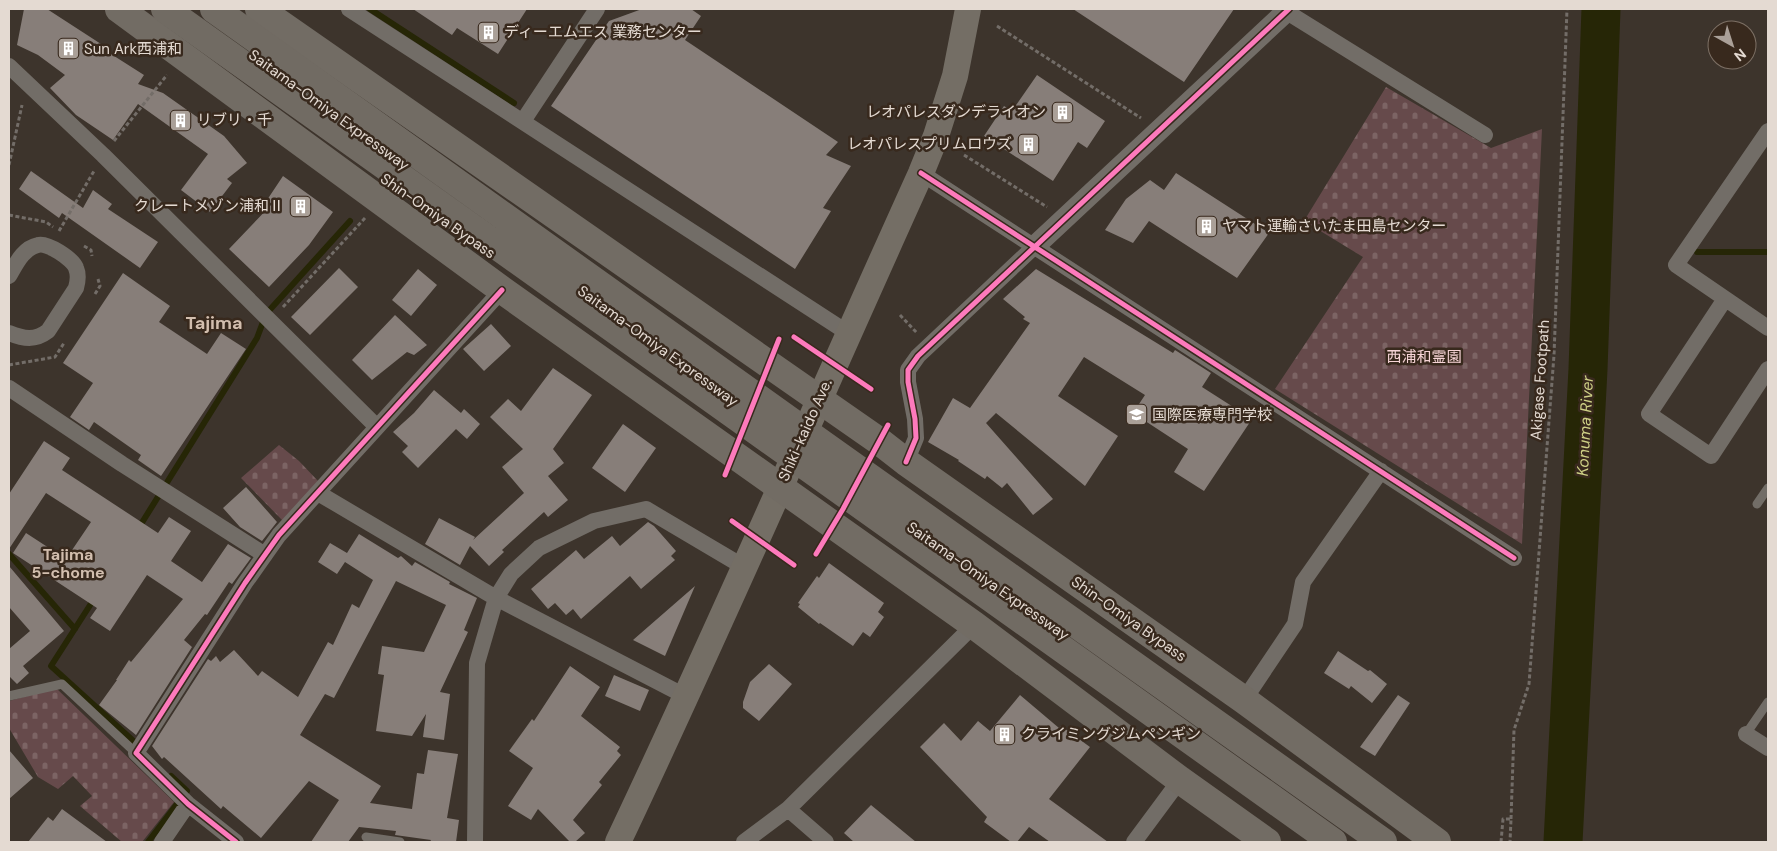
<svg xmlns="http://www.w3.org/2000/svg" width="1777" height="851" font-family="'DM Sans','Noto Sans JP',sans-serif">
<style>
.cemetery{fill:url(#cemetery-stones)}
.lines{fill:none;stroke-linecap:round;stroke-linejoin:round}
.stream{stroke:#262606;stroke-width:6}
.river{stroke:#262606;stroke-width:39}
.building{fill:#877e79}
.path{stroke:#736d68;stroke-width:3;stroke-dasharray:4 2.5;stroke-linecap:butt}
.service{stroke:#726d67;stroke-width:9}
.minor{stroke:#726d67;stroke-width:16}
.tertiary{stroke:#726d67;stroke-width:21}
.primary{stroke:#746e65;stroke-width:26}
.trunk{stroke:#726c64;stroke-width:28}
.motorway-bridge{stroke:#716b63;stroke-width:28}
.cycleway-casing{stroke:#38291d;stroke-width:8}
.cycleway{stroke:#fd7abc;stroke-width:5}
.labels{text-anchor:middle;dominant-baseline:central;stroke-width:5;stroke-linejoin:round;paint-order:stroke}
.poi-label{font-size:15px;fill:#e4dad2;stroke:#38291d;text-anchor:start}
.street-label{font-size:15px;fill:#e4dad2;stroke:#38291d}
.park-label{font-size:15px;fill:#f6d4d6;stroke:#38291d}
.water-label{font-size:16px;font-style:italic;fill:#ced086;stroke:#38291d}
.neighbourhood-label{font-size:16px;font-weight:bold;fill:#d2beae;stroke:#38291d}
.quarter-label{font-size:18px;font-weight:bold;fill:#d2beae;stroke:#38291d}
</style>
<defs>
<pattern id="cemetery-stones" width="16" height="16" patternUnits="userSpaceOnUse" patternTransform="scale(1.25)"><rect width="16" height="16" fill="#664a4b"/><path d="M2 7V4a2 2 0 0 1 4 0v3zM10 15v-3a2 2 0 0 1 4 0v3z" fill="#7c6464"/></pattern>
</defs>
<rect width="100%" height="100%" fill="#3d342c"/>
<!-- cemetery -->
<path class="cemetery" d="M1386 87 1491 148 1542 129 1522 544 1275 389 1363 257 1304 221Z
M279 445 299 461 318 481 283 521 241 478Z
M56 688 174 802 142 842H122L80 806 92 796 73 776 58 789 38 777 9 728V701Z"/>
<g class="lines">
<!-- stream -->
<path class="stream" d="M370 9 514 103
M1593 242 1607 243
M1697 252H1768
M138 529 257 338 266 314 350 221
M9 554 75 629
M94 599 51 666 140 747
M148 842 187 791 171 776"/>
<!-- river -->
<path class="river" d="M1563 842 1588 369 1601 9"/>
</g>
<!-- building -->
<path class="building" d="M24 9H47L101 44 100 47 144 75 138 84 163 93 224 136 247 163 227 179 232 183 210 212 181 190 208 154 138 104 113 140 76 115 50 88 65 75 38 55 17 45Z
M413 9H527L498 54 457 28 452 35Z
M642 9H691L701 16 685 40 838 142 826 155 851 166 823 208 831 211 795 269 551 106 609 21Z
M1073 9H1234L1184 82Z
M1037 75 1105 121 1087 148 1078 142 1053 181 984 136 1004 106 1012 111Z
M31 171 83 208 93 190 112 204 108 209 158 242 140 268 62 213 59 218 19 189Z
M1176 173 1269 233 1237 278 1149 221 1133 243 1105 230 1126 199 1150 180 1164 190Z
M283 176 333 212 309 245 269 287 229 249 272 204 267 200Z
M339 268 358 287 310 335 291 317Z
M418 269 437 285 411 316 392 300Z
M1036 269 1173 353 1175 350 1211 373 1202 387 1252 419 1204 491 1174 472 1188 449 1133 413 1145 395 1084 357 1058 396 1118 436 1085 486 996 413 986 423 1053 499 1033 515 1007 483 1002 488 987 476 985 479 958 461 959 460 928 442 953 398 970 408 1030 323 1023 319 1025 317 1003 299Z
M123 273 170 306 159 322 207 354 221 333 246 349 161 476 138 460 141 455 94 422 89 430 70 417 93 383 63 363Z
M395 315 427 345 414 355 407 352 372 380 352 360Z
M491 324 511 346 484 371 463 349Z
M553 368 592 395 553 449 564 463 548 476 568 500 548 517 544 512 502 550 504 552 489 566 470 546 460 565 425 544 439 518 475 537 473 540 524 493 502 467 523 449 490 417 508 399 521 411Z
M434 390 461 413 464 409 480 424 467 439 456 429 418 468 402 452 408 446 393 432 414 413Z
M623 424 656 448 625 492 592 468Z
M44 441 70 458 62 470 158 533 169 517 191 531 171 561 202 582 228 544 251 558 232 584 229 582 207 615 205 614 184 640 192 647 136 735 99 705 117 680H116L129 660 131 662 183 599 147 575 110 631 90 618 97 608 13 553 26 533 66 559 91 522 46 493 9 549V494Z
M246 487 277 522 262 541 240 527 223 508Z
M648 522 654 526 676 551 671 556 675 560 641 589 630 576 581 619 573 609 566 615 555 603 548 609 531 589 576 550 584 559 612 536 620 546Z
M359 534 398 558 401 556 412 566 415 562 450 582 449 584 477 598 464 630 468 632 440 692 450 694 444 740 423 737 426 714 412 736 376 731 384 675 378 674 382 646 424 652 446 605 396 581 334 698 325 694 300 735 381 786 370 803 412 809 417 773 424 774 428 750 458 754 447 818 459 820 456 842H430L431 840 395 835 396 831 359 827 348 842H311L339 800 309 781 261 838 223 806 221 809 164 757 162 759 152 746 208 659 211 661 216 656 220 662 234 650 258 676 262 671 298 697 328 642 333 645 352 604 359 608 373 580 345 562 337 574 318 562 330 543 347 553Z
M829 563 884 603 878 612 884 617 870 637 863 632 853 646 820 623 819 624 798 607 800 604 798 603 817 576 819 578Z
M9 566 64 631 23 666 29 673 17 684 10 677 9 678V649L30 631 9 607Z
M695 586 665 656 633 640Z
M1338 651 1368 671 1370 670 1387 684 1372 703 1351 686 1349 689 1324 673Z
M769 664 792 684 759 721 743 708V702L750 682Z
M570 666 600 687 581 716 620 747 617 751 621 755 599 782 602 785 573 820 585 833 575 842H570L538 809 531 820 508 806 533 768 509 751 532 719 534 721Z
M614 675 649 690 640 711 605 696Z
M1020 695 1059 728 1061 726 1090 747 1049 799 1108 842H1050L1029 827 1017 842H1011L984 822 987 817 920 747 944 723 961 741 978 721 990 731Z
M1398 695 1410 703 1375 756 1360 747Z
M9 750 33 778 9 799Z
M871 805 916 842H854L844 833Z
M62 809 107 842H28L48 817 53 821Z"/>
<g class="lines">
<!-- path -->
<path class="path" d="M997 26 1141 118
M114 141 167 75
M964 155 1047 207
M9 165 22 105
M9 215 46 222 53 227
M59 231 94 171
M84 246 91 250 92 256
M95 294 100 286 98 279
M283 307 365 218
M900 315 917 333
M9 365 55 357 64 343
M1511 819 1514 730 1529 684 1554 355 1567 9
M1501 842 1503 819H1511L1510 842"/>
<!-- service -->
<path class="service" d="M1757 504 1768 488
M9 696 62 684 136 753
M1746 734 1768 702
M366 837 400 842"/>
<!-- minor -->
<path class="minor" d="M349 9 848 333
M1282 9 1485 135
M9 66 103 155 377 427
M523 121 597 9
M1768 131 1676 265 1768 328
M921 173 1514 558
M9 276C16 264 23 248 38 245 47 242 73 259 76 268 79 275 78 281 76 288L48 331C35 341 24 339 9 333
M1725 299 1649 414 1711 456 1768 369
M9 388 122 464 265 555
M906 462 916 438 915 419 908 382V370L918 356 1035 246
M318 493 496 598 687 697
M1244 700 1295 624 1303 582 1381 471
M1746 734 1768 748
M788 809 826 842
M162 842 188 804
M236 842 188 804 136 753 245 583 279 535 502 290
M475 842 477 663 496 598 511 574 539 548 594 521 646 509 744 567
M744 842 788 809 974 625
M1134 842 1180 780"/>
<!-- tertiary -->
<path class="tertiary" d="M1035 246 1289 9"/>
<!-- primary -->
<path class="primary" d="M618 842C723 621 820 396 921 173L936 136 955 76 968 9"/>
<!-- trunk -->
<path class="trunk" d="M119 9 502 290 974 625 1180 780 1267 842
M259 9 879 441 906 462 1244 700 1437 842"/>
<!-- motorway-bridge -->
<path class="motorway-bridge" d="M165 9 1333 842
M214 9 821 443 1383 842"/>
<defs>
<path id="cycleway" d="M921 173 1514 558
M794 337 871 389
M906 462 916 438 915 419 908 382V370L918 356 1289 9
M725 475 779 339
M732 521 794 565
M816 554 843 509 888 425
M236 842 188 804 136 753 245 583 279 535 502 290"/>
</defs>
<!-- cycleway casing -->
<use href="#cycleway" class="cycleway-casing"/>
<!-- cycleway -->
<use href="#cycleway" class="cycleway"/>
</g>
<!-- icons -->
<defs>
<symbol id="building-square" viewBox="-11 -11 22 22"><rect x="-9" y="-9" width="18" height="18" rx="4" fill="#aaa098" stroke="#38291d"/><path d="M-4-6H4V6H1V3H-1V6H-4ZM-2.5-4.3h1.7v1.8h-1.7ZM.8-4.3h1.7v1.8H.8ZM-2.5-1h1.7V.8h-1.7ZM.8-1h1.7V.8H.8Z" fill="#fff"/></symbol>
<symbol id="university-square" viewBox="-11 -11 22 22"><rect x="-9" y="-9" width="18" height="18" rx="4" fill="#aaa098" stroke="#38291d"/><path d="M0-5L7-2L0 1L-7-2ZM-4 1L0 2.5L4 1V4Q0 6-4 4Z" fill="#fff"/></symbol>
</defs>
<g fill-rule="evenodd">
<use href="#building-square" x="476" y="20" width="25" height="25"/>
<use href="#building-square" x="56" y="36" width="25" height="25"/>
<use href="#building-square" x="1050" y="100" width="25" height="25"/>
<use href="#building-square" x="168" y="108" width="25" height="25"/>
<use href="#building-square" x="1016" y="132" width="25" height="25"/>
<use href="#building-square" x="288" y="194" width="25" height="25"/>
<use href="#building-square" x="1194" y="214" width="25" height="25"/>
<use href="#university-square" x="1124" y="402" width="25" height="25"/>
<use href="#building-square" x="992" y="722" width="25" height="25"/>
</g>
<g class="labels">
<!-- poi labels -->
<g class="poi-label">
<text x="504" y="32">ディーエムエス 業務センター</text>
<text x="84" y="49">Sun Ark西浦和</text>
<text x="1046" y="112" text-anchor="end">レオパレスダンデライオン</text>
<text x="197" y="120">リブリ・千</text>
<text x="1012" y="144" text-anchor="end">レオパレスプリムロウズ</text>
<text x="284" y="206" text-anchor="end">クレートメゾン浦和Ⅱ</text>
<text x="1222" y="226">ヤマト運輸さいたま田島センター</text>
<text x="1152" y="415">国際医療専門学校</text>
<text x="1021" y="734">クライミングジムペンギン</text>
</g>
<!-- street labels -->
<g class="street-label">
<text transform="translate(329 110) rotate(36)">Saitama-Omiya Expressway</text>
<text transform="translate(438 216) rotate(35)">Shin-Omiya Bypass</text>
<text transform="translate(658 346) rotate(36)">Saitama-Omiya Expressway</text>
<text transform="translate(1540 380) rotate(-86)">Akigase Footpath</text>
<text transform="translate(805 430) rotate(-66)">Shiki-kaido Ave.</text>
<text transform="translate(988 581) rotate(35)">Saitama-Omiya Expressway</text>
<text transform="translate(1129 619) rotate(35)">Shin-Omiya Bypass</text>
</g>
<!-- park labels -->
<g class="park-label">
<text x="1424" y="357">西浦和霊園</text>
</g>
<!-- water labels -->
<g class="water-label">
<text transform="translate(1585 426) rotate(-87)">Konuma River</text>
</g>
<!-- neighbourhood labels -->
<g class="neighbourhood-label">
<text x="68" y="554">Tajima<tspan x="68" dy="18">5-chome</tspan></text>
</g>
<!-- quarter labels -->
<g class="quarter-label">
<text x="214" y="323">Tajima</text>
</g>
</g>
<!-- border -->
<rect width="1777" height="851" fill="none" stroke="#e4dad2" stroke-width="20"/>
<!-- north arrow -->
<g transform="translate(1732 45) rotate(141)"><circle r="24" fill="#38291d" stroke="#7d7065"/>
<path d="M0-4L9 19L0 12L-9 19Z" fill="#aaa098"/>
<text y="-8" font-size="14" font-weight="bold" text-anchor="middle" fill="#e4dad2">N</text>
</g>
</svg>
